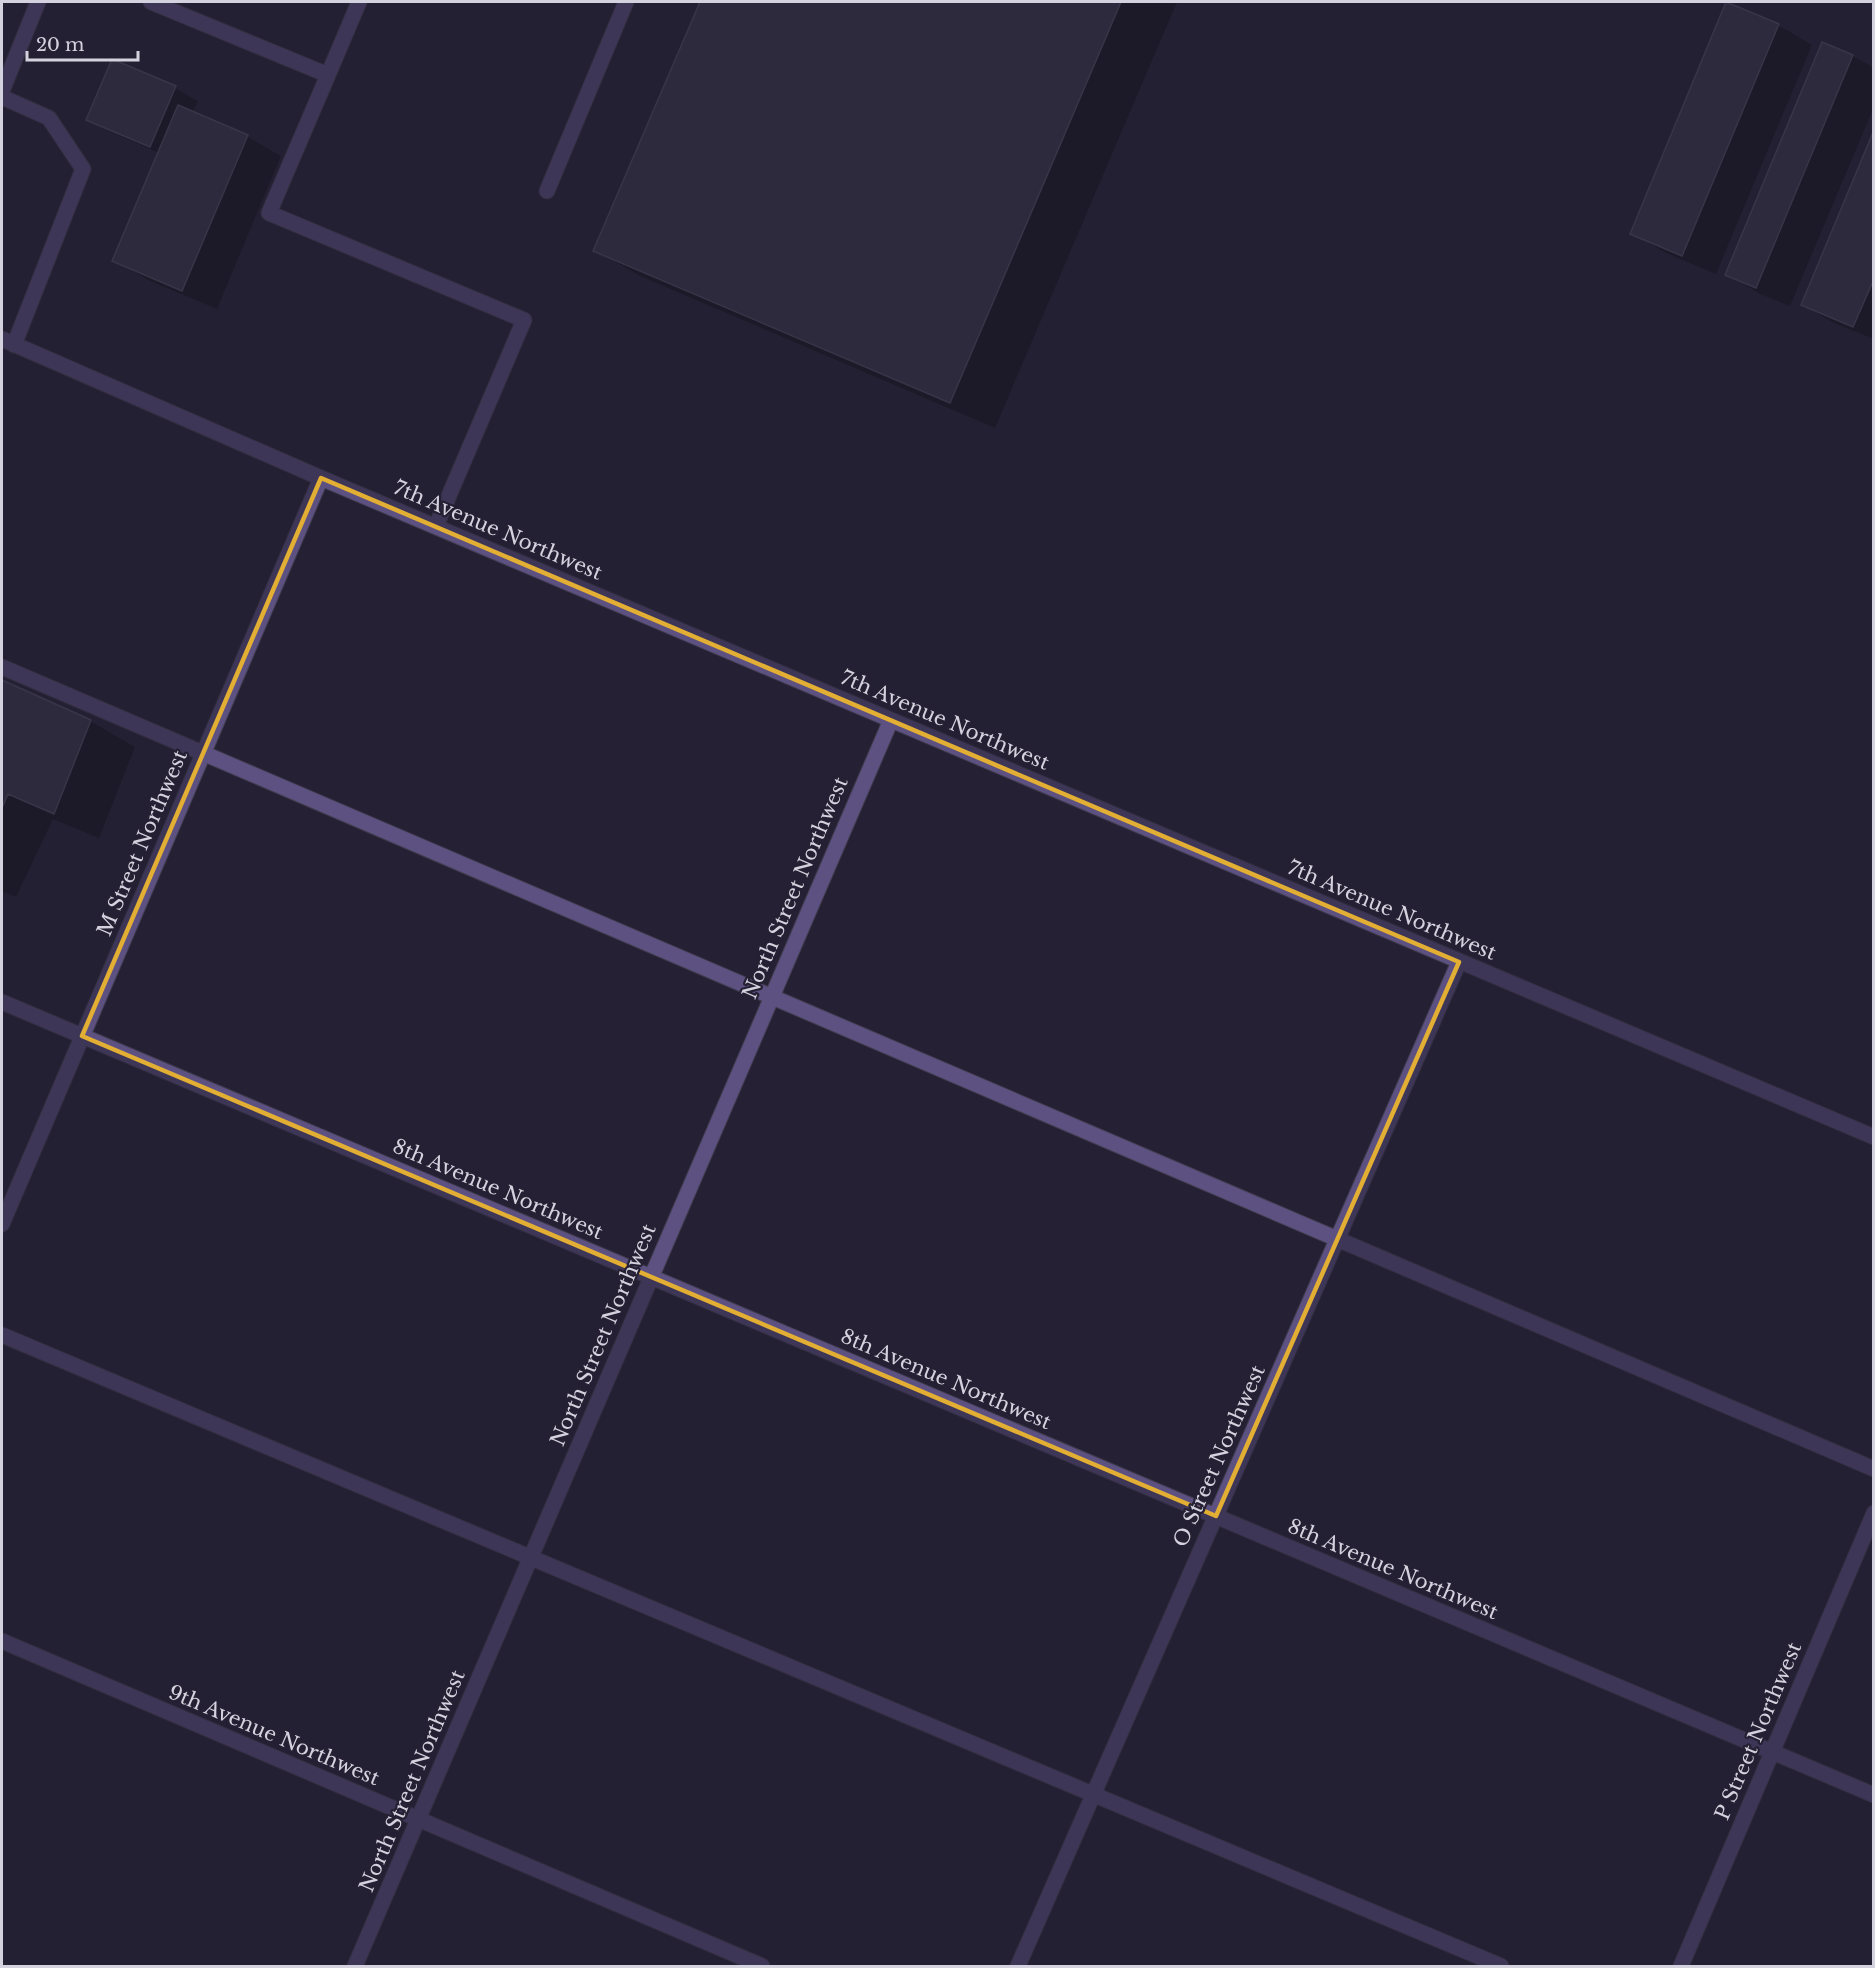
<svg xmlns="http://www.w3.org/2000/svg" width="1875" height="1968" font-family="'Libre Baskerville',serif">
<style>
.shadow{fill:#0007}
.building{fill:#393549;stroke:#524e63;stroke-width:1.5}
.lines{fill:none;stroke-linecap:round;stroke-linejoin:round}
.minor-casing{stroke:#413c4e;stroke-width:17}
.minor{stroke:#5d5182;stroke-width:15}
.marked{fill:none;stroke:#e2af34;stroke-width:4.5;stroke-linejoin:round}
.labels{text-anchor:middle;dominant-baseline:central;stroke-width:4.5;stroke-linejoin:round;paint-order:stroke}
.street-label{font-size:20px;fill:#d4d2de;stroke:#252033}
</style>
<rect width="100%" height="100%" fill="#252033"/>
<!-- shadow -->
<path class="shadow" d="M702 2H1177L995 428 640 276 595 250Z
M1778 25 1812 45 1716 274 1666 253 1632 233Z
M1823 44 1853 56 1874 68V107L1790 306 1760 294 1727 274Z
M175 88 198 101 192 113 248 137 281 156 217 309 148 280 114 260 159 153 111 132 88 119Z
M1874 134V339L1836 324 1802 305Z
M2 682 90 721 135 747 99 838 53 819 16 897 2 891Z"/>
<!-- building -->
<path class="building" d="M700 2H1121L950 403 593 251Z
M1726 2 1779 24 1682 256 1630 234Z
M1822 42 1853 55 1756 288 1725 275Z
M112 59 176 86 150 147 86 120Z
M178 105 248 135 182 291 112 261Z
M1874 130V279L1853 327 1801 305Z
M2 680 91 720 54 814 8 794 2 808Z"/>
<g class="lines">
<defs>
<path id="minor" d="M151 2 328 75 269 213 524 320 436 526
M328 75 359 2
M2 91 38 2
M2 97 49 118 83 169 14 345
M547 191 626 2
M2 339 321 478 1874 1137
M2 667 1874 1469
M2 1002 1874 1795
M2 1224 321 478
M2 1335 1501 1966
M2 1641 762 1966
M355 1966 891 720
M1018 1966 1459 962
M1681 1966 1874 1513"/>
</defs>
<!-- minor casing -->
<use href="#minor" class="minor-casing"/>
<!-- minor -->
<use href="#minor" class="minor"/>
</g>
<!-- marked area -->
<path d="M0 0H1875V1968H0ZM321 478 1459 962 1216 1516 82 1036Z" fill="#252033" fill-opacity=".55" fill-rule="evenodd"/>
<path class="marked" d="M321 478 1459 962 1216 1516 82 1036Z"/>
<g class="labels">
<!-- street labels -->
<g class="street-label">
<text transform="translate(498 530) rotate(23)">7th Avenue Northwest</text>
<text transform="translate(945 720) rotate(23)">7th Avenue Northwest</text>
<text transform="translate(142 843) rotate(-67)">M Street Northwest</text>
<text transform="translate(795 888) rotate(-67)">North Street Northwest</text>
<text transform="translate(1392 910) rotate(23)">7th Avenue Northwest</text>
<text transform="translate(498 1189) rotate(23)">8th Avenue Northwest</text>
<text transform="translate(603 1335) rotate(-67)">North Street Northwest</text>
<text transform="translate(946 1379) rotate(23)">8th Avenue Northwest</text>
<text transform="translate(1219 1456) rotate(-66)">O Street Northwest</text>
<text transform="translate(1393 1569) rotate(23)">8th Avenue Northwest</text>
<text transform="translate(1758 1731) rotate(-67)">P Street Northwest</text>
<text transform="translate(274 1735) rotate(23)">9th Avenue Northwest</text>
<text transform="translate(412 1781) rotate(-67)">North Street Northwest</text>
</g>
</g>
<!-- border -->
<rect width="1875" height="1968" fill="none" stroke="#d4d2de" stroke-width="6"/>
<!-- scale -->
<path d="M27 51v9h111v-9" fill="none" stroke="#d4d2de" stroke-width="3"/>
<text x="36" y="51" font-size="18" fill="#d4d2de" stroke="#252033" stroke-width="4.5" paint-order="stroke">20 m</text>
</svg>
